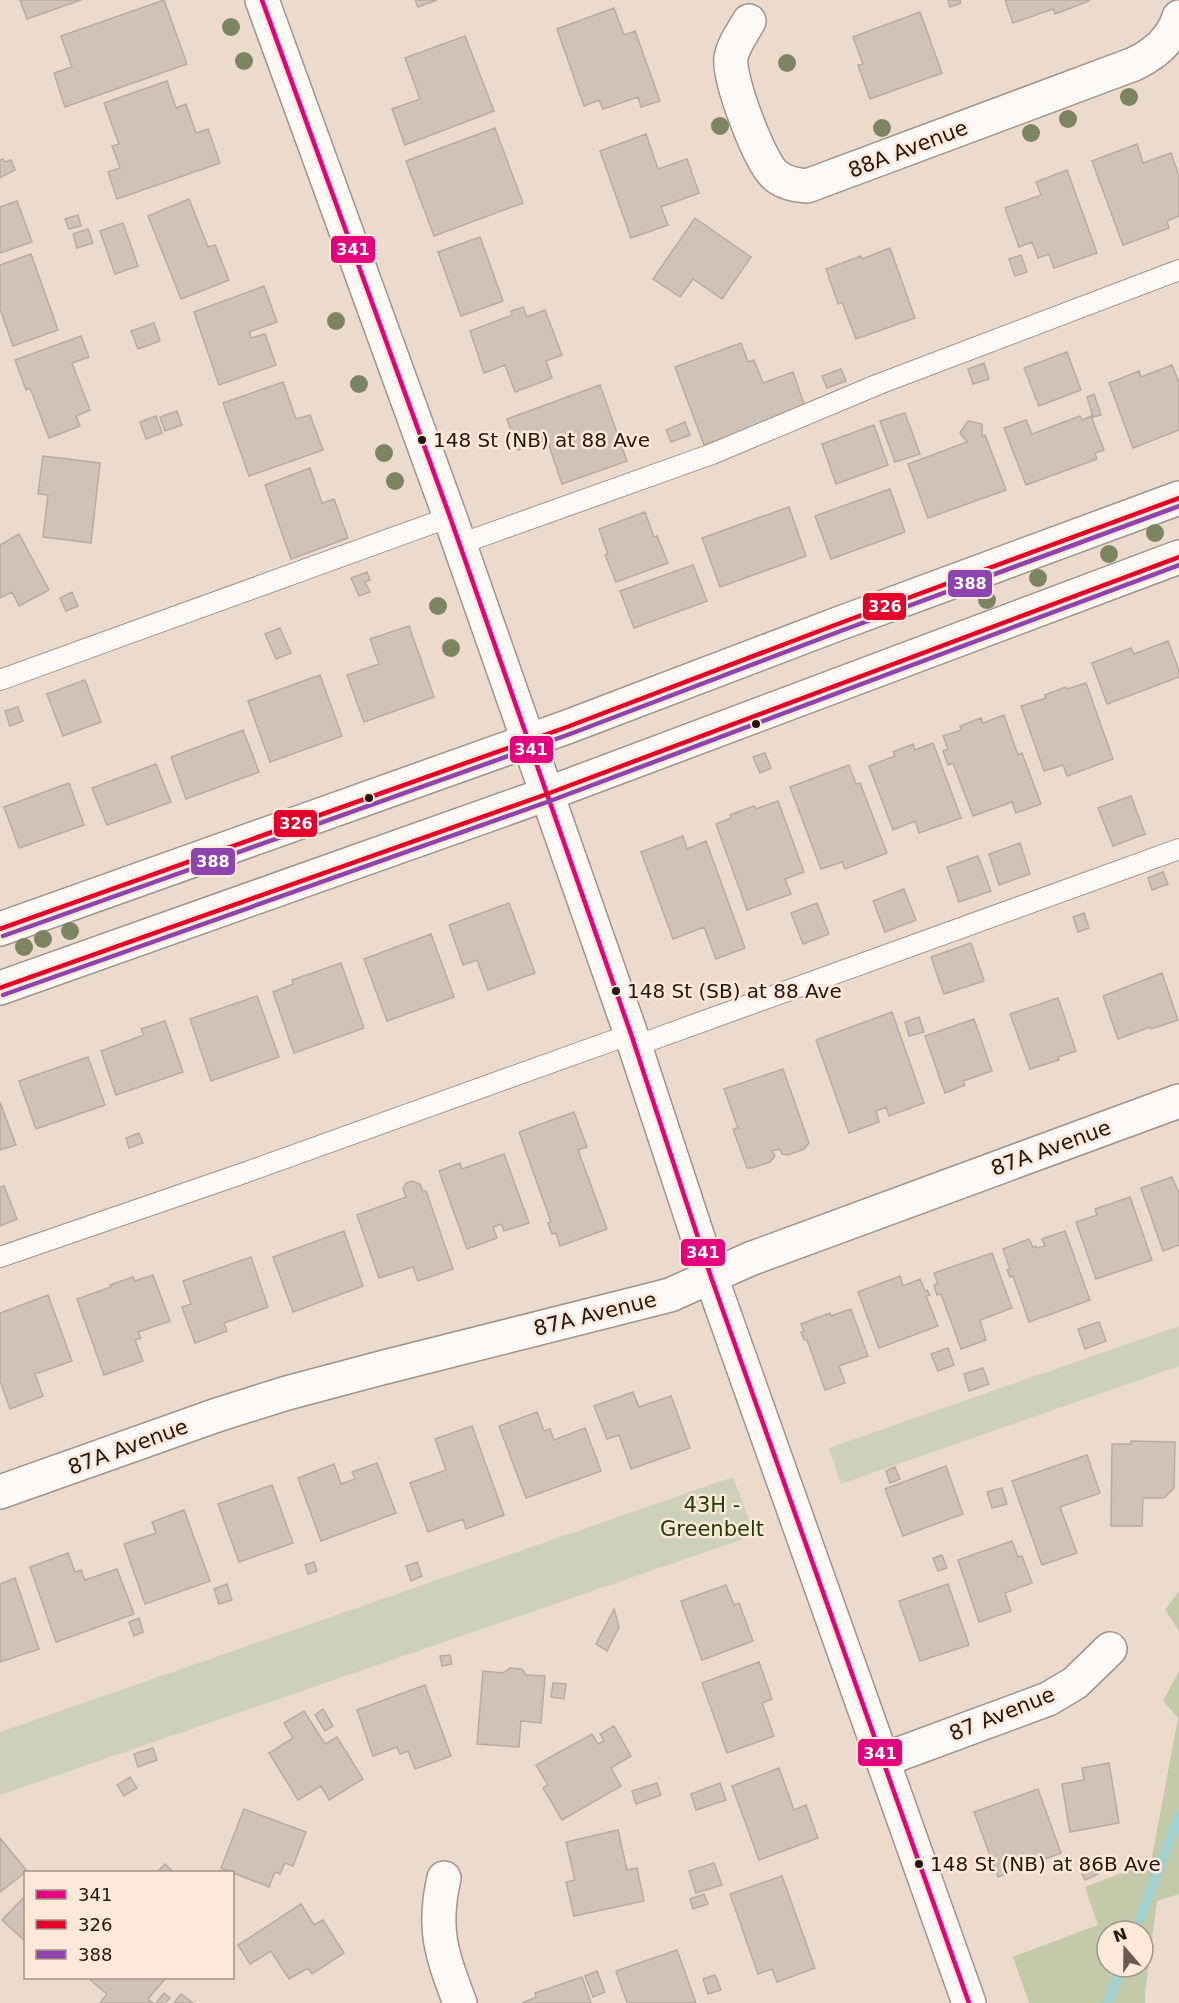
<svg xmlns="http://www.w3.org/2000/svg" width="1179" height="2003" font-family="'DejaVu Sans',sans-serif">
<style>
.green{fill:#ced1b9}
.forest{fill:#c2caa9;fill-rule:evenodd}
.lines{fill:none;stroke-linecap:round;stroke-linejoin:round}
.stream{stroke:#a2d1d0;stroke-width:10}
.building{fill:#d0c2b7;stroke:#b9aba1;stroke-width:1.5}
.service-casing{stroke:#a19489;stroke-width:22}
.minor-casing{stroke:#a19489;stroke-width:36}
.tertiary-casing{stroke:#a19489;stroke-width:36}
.secondary-casing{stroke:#a19489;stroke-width:36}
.service{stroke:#fcf9f7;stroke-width:20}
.minor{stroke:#fcf9f7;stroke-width:33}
.tertiary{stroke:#fcf9f7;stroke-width:33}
.secondary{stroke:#fcf9f7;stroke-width:33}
.bus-1-casing{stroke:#fde8d9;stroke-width:9}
.bus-2-casing{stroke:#fde8d9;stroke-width:9}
.bus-3-casing{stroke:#fde8d9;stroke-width:9}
.bus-1{stroke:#e5007d;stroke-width:4.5}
.bus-2{stroke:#e4002b;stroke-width:4.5}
.bus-3{stroke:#8e44ad;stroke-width:4.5}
.tree{fill:#7d8461}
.bus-dot{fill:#23170e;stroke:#fde8d9;stroke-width:2}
.labels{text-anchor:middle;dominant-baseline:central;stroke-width:5;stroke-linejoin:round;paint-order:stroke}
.bus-label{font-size:20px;fill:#23170e;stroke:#fde8d9;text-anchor:start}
.street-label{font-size:21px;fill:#23170e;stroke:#fde8d9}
.park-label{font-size:21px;fill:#223d09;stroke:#fde8d9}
.line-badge{stroke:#fde8d9;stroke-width:2}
.badge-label{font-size:16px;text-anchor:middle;font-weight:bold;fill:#fff}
</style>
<rect width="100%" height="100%" fill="#ecdacc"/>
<!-- green -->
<path class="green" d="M1179 1326V1366L841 1484 829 1448Z
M733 1477 755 1535 0 1795V1732Z"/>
<!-- forest -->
<path class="forest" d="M1179 1591V1631L1165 1610Z
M1179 1671V1894L1157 1901 1145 1992V2003H1029L1013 1957 1098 1925 1085 1887 1151 1862 1178 1718 1163 1701ZM1107 1931H1143V1967H1107Z"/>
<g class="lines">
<!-- stream -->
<path class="stream" d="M1135 1931 1179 1816
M1108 2003 1122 1967"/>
</g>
<!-- building -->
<path class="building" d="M20 0H81L27 19Z
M164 0 187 64 65 107 54 73 72 67 61 36Z
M415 0H437L418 7Z
M948 0H960L961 3 950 7Z
M1005 0H1088L1089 1 1055 14 1053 9 1013 23Z
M614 8 624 35 635 31 660 101 641 107 638 97 603 109 599 100 584 106 557 29Z
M920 12 942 73 870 99 858 65 863 64 853 37Z
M465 36 494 111 405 145 392 109 420 99 405 58Z
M167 81 176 108 186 104 196 133 208 129 220 163 117 199 108 172 120 168 112 146 119 144 104 103Z
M495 128 523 203 434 236 406 161Z
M646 134 658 169 687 159 699 193 661 207 668 225 631 238 600 151Z
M1137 144 1143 163 1171 153 1179 176V216L1167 221 1169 228 1123 245 1092 161Z
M3 159 4 162 11 160 15 170 0 178V160Z
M1067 170 1097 253 1054 268 1049 254 1038 258 1032 242 1019 247 1005 208 1041 195 1036 182Z
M189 199 208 247 215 245 229 280 181 299 148 216Z
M17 201 32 242 0 253V207Z
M78 215 81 226 69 229 65 219Z
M695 218 751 257 722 299 693 279 680 297 653 279Z
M123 223 138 266 115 274 100 231Z
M88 229 93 243 77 248 73 234Z
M480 237 503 301 461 316 438 252Z
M890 248 915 318 856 339 842 302 838 304 826 269 861 256 862 259Z
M31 254 58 330 13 346 0 309V265Z
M1021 255 1027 272 1015 276 1009 259Z
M264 286 277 322 249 332 251 338 265 334 276 365 219 385 194 312Z
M523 307 527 317 545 310 562 355 546 361 552 378 515 392 505 365 484 373 470 331 512 315 511 311Z
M154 323 160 341 138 349 131 331Z
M81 336 89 357 72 363 90 410 76 416 80 426 49 438 30 388 26 390 15 360Z
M741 343 748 362 754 360 763 383 793 372 805 407 704 445 675 367Z
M1067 352 1081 390 1039 406 1024 368Z
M984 363 989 379 973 384 968 369Z
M1172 365 1179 383V430L1133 448 1109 383 1139 371 1141 377Z
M841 369 846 381 827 388 822 376Z
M283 382 296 419 310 415 323 450 249 476 223 403Z
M600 385 627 461 562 484 547 440 518 450 507 419Z
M1094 394 1101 415 1093 417 1087 397Z
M177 411 182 425 165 431 160 417Z
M905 413 920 454 895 462 880 421Z
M156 416 162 433 146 439 140 422Z
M1080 416 1082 420 1091 416 1104 450 1095 453 1097 459 1026 485 1004 428 1026 420 1032 434Z
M968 421 982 424V436L985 435 1006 490 928 518 908 464 967 442 960 433Z
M685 422 690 435 671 442 666 430Z
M874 425 888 465 836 484 822 444Z
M43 456 100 463 91 543 43 537 48 495 38 494Z
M310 468 322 503 334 499 348 538 291 559 265 485Z
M890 489 905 532 831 559 815 516Z
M789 507 806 556 720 587 702 538Z
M645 512 654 537 657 536 668 563 616 582 605 555 608 554 599 529Z
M19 534 49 590 19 606 12 592 0 598V545Z
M693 565 707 601 634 628 620 591Z
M367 572 370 580 365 582 370 592 359 596 351 578Z
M72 592 78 606 66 611 60 598Z
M409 626 434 697 364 722 347 675 379 664 370 639Z
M280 628 291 653 276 659 265 634Z
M1168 641 1179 670V677L1107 704 1092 663 1131 648 1134 654Z
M320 675 342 736 270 762 248 701Z
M85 680 101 722 63 736 47 694Z
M1086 683 1113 759 1067 776 1063 765 1044 771 1021 706 1046 698 1045 695 1066 687 1067 689Z
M18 707 23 721 10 726 5 711Z
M1004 715 1018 755 1022 753 1041 804 1016 813 1012 802 973 816 953 763 948 765 943 751 948 749 943 736 961 730 960 726 981 718 983 723Z
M243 730 259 772 186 799 171 757Z
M933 743 961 818 919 833 915 821 893 830 869 766 895 756 893 752 913 744 915 750Z
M765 753 771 768 760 773 753 757Z
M156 764 171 802 107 825 92 788Z
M849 765 856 784 860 783 887 853 845 869 842 862 821 869 790 787Z
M69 783 84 825 19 848 4 807Z
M1131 796 1145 834 1113 846 1098 808Z
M778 801 804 872 785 879 791 894 747 910 716 824 731 818 730 815 754 806 756 809Z
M683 836 687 849 706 841 745 948 716 959 704 927 673 939 641 852Z
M1020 843 1030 874 999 885 989 854Z
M978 856 991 891 959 902 947 867Z
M1163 872 1168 884 1152 890 1148 878Z
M904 889 916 920 885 932 873 901Z
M509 903 535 973 488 990 477 960 463 965 449 925Z
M817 903 829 934 803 944 791 913Z
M1084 913 1089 928 1078 932 1073 917Z
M431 934 454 997 387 1021 364 959Z
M971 943 984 981 944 994 931 957Z
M341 963 364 1028 294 1053 273 992 293 984 292 980Z
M1162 973 1178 1020 1151 1029 1150 1027 1118 1039 1103 996Z
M257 996 279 1057 211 1081 190 1019Z
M1058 998 1076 1051 1058 1057 1059 1060 1030 1069 1010 1014Z
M892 1012 924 1103 889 1116 886 1107 876 1111 879 1122 849 1133 816 1040Z
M919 1017 924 1032 909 1036 905 1022Z
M974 1019 992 1071 963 1081 965 1085 945 1093 925 1036Z
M165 1021 183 1072 116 1095 101 1051 144 1035 141 1029Z
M88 1057 105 1105 36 1129 19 1081Z
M783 1069 809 1143 804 1149 788 1155 782 1154 780 1149 772 1151 775 1156 770 1162 752 1168H747L733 1129 738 1128 724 1089Z
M0 1102 16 1145 0 1150Z
M574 1112 587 1147 578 1150 607 1229 560 1246 556 1233 552 1234 548 1223 551 1222 519 1132Z
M139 1133 143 1143 129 1148 126 1138Z
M504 1154 529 1223 504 1231 501 1224 493 1227 497 1238 467 1249 439 1171 460 1163 462 1169Z
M1172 1177 1179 1193V1245L1163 1251 1141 1188Z
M412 1181 420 1184 423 1192 426 1191 453 1269 418 1281 413 1267 379 1278 357 1215 406 1197 403 1189 406 1183Z
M4 1186 17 1219 0 1226V1187Z
M1130 1197 1152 1260 1096 1279 1076 1222 1097 1215 1095 1209Z
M344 1231 363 1286 293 1312 273 1257Z
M1065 1231 1090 1300 1029 1322 1013 1276 1010 1277 1007 1270 1010 1269 1003 1249 1029 1239 1033 1247 1036 1246 1037 1248 1045 1246 1042 1239Z
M992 1253 1012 1308 980 1320 986 1340 961 1349 941 1294 937 1295 934 1285 938 1284 934 1273Z
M251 1257 268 1307 224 1323 227 1331 195 1343 182 1307 191 1304 183 1281Z
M153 1275 170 1321 138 1332 141 1338 135 1340 143 1361 104 1375 77 1299 111 1287 110 1285 133 1277 135 1281Z
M900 1276 903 1286 920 1279 925 1291 927 1290 930 1295 926 1296 938 1326 879 1348 858 1292Z
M48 1295 72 1361 35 1374 43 1396 10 1409 0 1381V1313Z
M851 1309 868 1356 839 1366 845 1383 825 1390 807 1340H804L801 1332 804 1331 801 1324 830 1313 831 1316Z
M1099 1322 1106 1341 1085 1349 1078 1329Z
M948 1348 954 1365 938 1371 931 1354Z
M983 1368 989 1384 969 1391 964 1374Z
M633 1392 639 1407 671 1396 690 1448 631 1469 619 1435 607 1439 594 1406Z
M537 1412 544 1431 550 1429 554 1440 585 1428 601 1471 526 1498 499 1426Z
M472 1426 504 1515 466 1529 463 1519 428 1532 410 1483 446 1470 435 1439Z
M1131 1441 1175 1442 1174 1488 1164 1498H1143L1142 1526H1111L1112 1444H1131Z
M1087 1455 1100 1493 1060 1507 1077 1553 1042 1565 1012 1481Z
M377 1463 396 1513 321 1541 298 1478 334 1464 341 1484 355 1479 352 1472Z
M946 1466 963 1514 903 1536 885 1489Z
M895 1467 900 1479 890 1483 886 1471Z
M272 1485 293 1543 239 1562 218 1504Z
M1002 1488 1007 1504 992 1508 987 1492Z
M184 1510 210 1581 145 1604 124 1544 156 1533 152 1522Z
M1012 1541 1018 1557 1022 1556 1032 1583 1005 1593 1011 1611 979 1622 958 1560Z
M68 1553 75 1572 81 1570 85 1580 117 1569 134 1614 56 1642 30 1567Z
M942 1555 947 1568 938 1571 933 1558Z
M314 1562 317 1571 308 1574 305 1565Z
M417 1562 422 1576 411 1581 406 1566Z
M15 1578 39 1649 0 1662V1584Z
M227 1584 232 1600 219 1604 214 1589Z
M948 1584 969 1645 920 1661 899 1601Z
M726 1585 734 1605 739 1603 753 1641 702 1660 681 1601Z
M614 1609 619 1627 607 1651 596 1644Z
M139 1618 143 1632 134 1636 129 1622Z
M450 1655 452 1664 442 1666 440 1656Z
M759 1662 772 1699 762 1703 774 1736 727 1753 702 1683Z
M510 1668 522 1669 526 1675 545 1676 541 1723 521 1721 519 1747 477 1744 483 1671 503 1673Z
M553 1683 566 1684 564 1699 551 1697Z
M425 1685 451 1756 415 1769 408 1751 400 1754 397 1747 373 1756 357 1710Z
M323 1709 333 1726 325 1731 315 1715Z
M304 1711 325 1744 337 1737 363 1779 329 1800 321 1786 298 1800 269 1753 293 1738 284 1723Z
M614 1726 631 1756 611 1768 621 1786 562 1820 543 1788 548 1785 536 1765 592 1734 598 1744 604 1741 600 1734Z
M153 1748 157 1760 138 1767 134 1754Z
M1109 1763 1119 1823 1070 1832 1062 1784 1084 1780 1082 1768Z
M779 1768 794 1810 806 1805 818 1838 759 1860 732 1786Z
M130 1777 137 1788 124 1796 117 1785Z
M657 1783 661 1795 636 1804 632 1791Z
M720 1783 726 1800 696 1810 691 1794Z
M1038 1789 1061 1853 998 1877 974 1812Z
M244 1809 306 1832 293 1866 285 1863 280 1874 275 1872 269 1887 221 1868Z
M618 1830 627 1870 637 1868 644 1901 574 1916 566 1882 575 1880 566 1842Z
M0 1838 27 1871 0 1892Z
M1092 1859 1098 1874 1085 1880 1078 1865Z
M714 1863 722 1885 696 1893 689 1871Z
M165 1864 173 1872H157Z
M782 1876 815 1968 777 1982 772 1969 758 1974 730 1894Z
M704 1894 708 1904 693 1909 690 1899Z
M26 1895V1942L2 1920Z
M301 1904 314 1925 323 1920 344 1953 312 1974 308 1968 289 1979 271 1951 250 1964 238 1945Z
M677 1950 696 2003H627L616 1971Z
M597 1971 605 1992 593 1997 585 1976Z
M715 1975 721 1990 708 1994 703 1979Z
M582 1977 591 2003H522L536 1997 535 1993Z
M88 1978H166L148 1999 153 2003H100L107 1994Z
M164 1993 170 1998 165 2003H156Z
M181 1994 193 2003H174Z"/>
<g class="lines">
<defs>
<path id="service" d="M460 544 712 454 879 384 1179 270
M0 680 450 517
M635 1046 1179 849
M0 1257 241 1174 631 1034"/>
<path id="minor" d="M749 21C743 32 733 45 731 58 728 78 759 160 774 174 783 183 795 185 807 186L1134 64C1155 54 1172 40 1179 17
M0 1492 217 1415 287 1393 381 1368 670 1295 750 1259 1179 1101
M883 1760 1048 1699 1075 1683 1110 1649
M444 1878C432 1930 442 1955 460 2003"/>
<path id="tertiary" d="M262 0 450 517 631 1034 711 1277 969 2003"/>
<path id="secondary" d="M0 929 567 727 835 625 1179 498
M0 988 547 794 1179 557"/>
</defs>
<!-- service casing -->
<use href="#service" class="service-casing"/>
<!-- minor casing -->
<use href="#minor" class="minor-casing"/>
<!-- tertiary casing -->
<use href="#tertiary" class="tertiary-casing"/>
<!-- secondary casing -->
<use href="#secondary" class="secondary-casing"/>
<!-- service -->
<use href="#service" class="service"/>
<!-- minor -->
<use href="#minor" class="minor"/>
<!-- tertiary -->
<use href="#tertiary" class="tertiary"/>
<!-- secondary -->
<use href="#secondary" class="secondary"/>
<defs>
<path id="bus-1" d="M262 0 450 517 631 1034 711 1277 969 2003"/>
<path id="bus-2" d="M0 929 567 727 835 625 1179 498
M0 988 547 794 1179 557"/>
<path id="bus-3" d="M3 936 570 734 838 632 1179 506
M3 995 550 801 1179 565"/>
</defs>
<!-- bus-1 casing -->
<use href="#bus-1" class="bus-1-casing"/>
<!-- bus-2 casing -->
<use href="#bus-2" class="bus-2-casing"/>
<!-- bus-3 casing -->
<use href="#bus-3" class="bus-3-casing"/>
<!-- bus-1 -->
<use href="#bus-1" class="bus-1"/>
<!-- bus-2 -->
<use href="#bus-2" class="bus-2"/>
<!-- bus-3 -->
<use href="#bus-3" class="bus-3"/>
</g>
<!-- trees -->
<g class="tree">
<circle cx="231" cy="27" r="9"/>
<circle cx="244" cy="61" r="9"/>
<circle cx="787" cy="63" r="9"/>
<circle cx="1129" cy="97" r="9"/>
<circle cx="1068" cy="119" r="9"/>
<circle cx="720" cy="126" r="9"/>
<circle cx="882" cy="128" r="9"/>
<circle cx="1031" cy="133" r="9"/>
<circle cx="336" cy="321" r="9"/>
<circle cx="359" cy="384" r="9"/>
<circle cx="384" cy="453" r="9"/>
<circle cx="395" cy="481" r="9"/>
<circle cx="1155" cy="533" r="9"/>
<circle cx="1109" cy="554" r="9"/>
<circle cx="1038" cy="578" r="9"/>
<circle cx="987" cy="600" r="9"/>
<circle cx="438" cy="606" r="9"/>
<circle cx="451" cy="648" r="9"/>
<circle cx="70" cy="931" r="9"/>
<circle cx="43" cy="939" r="9"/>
<circle cx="24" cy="947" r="9"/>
</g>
<!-- markers -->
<g class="bus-dot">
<circle cx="422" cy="440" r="5"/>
<circle cx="756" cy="724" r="5"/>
<circle cx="369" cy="798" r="5"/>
<circle cx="616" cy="991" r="5"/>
<circle cx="919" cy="1864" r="5"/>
</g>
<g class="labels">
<!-- bus labels -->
<g class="bus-label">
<text x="433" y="440">148 St (NB) at 88 Ave</text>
<text x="627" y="991">148 St (SB) at 88 Ave</text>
<text x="930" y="1864">148 St (NB) at 86B Ave</text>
</g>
<!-- street labels -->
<g class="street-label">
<text transform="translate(908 149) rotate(-21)">88A Avenue</text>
<text transform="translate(1051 1148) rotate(-20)">87A Avenue</text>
<text transform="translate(595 1314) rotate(-14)">87A Avenue</text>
<text transform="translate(128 1447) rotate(-20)">87A Avenue</text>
<text transform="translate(1002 1714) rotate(-22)">87 Avenue</text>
</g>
<!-- park labels -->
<g class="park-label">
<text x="712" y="1505">43H -<tspan x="712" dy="24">Greenbelt</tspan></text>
</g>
</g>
<g class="line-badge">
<rect x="330" y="235" width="46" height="29" rx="6" fill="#e5007d"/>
<rect x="947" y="569" width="46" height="29" rx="6" fill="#8e44ad"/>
<rect x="862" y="592" width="45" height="29" rx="6" fill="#e4002b"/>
<rect x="509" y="735" width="45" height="29" rx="6" fill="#e5007d"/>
<rect x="273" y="809" width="45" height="29" rx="6" fill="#e4002b"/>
<rect x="190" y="847" width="46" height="29" rx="6" fill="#8e44ad"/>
<rect x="680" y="1238" width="46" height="29" rx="6" fill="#e5007d"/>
<rect x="857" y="1738" width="46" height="29" rx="6" fill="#e5007d"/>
</g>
<g class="badge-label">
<text x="353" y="255">341</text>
<text x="970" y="589">388</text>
<text x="885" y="612">326</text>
<text x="531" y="755">341</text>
<text x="296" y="829">326</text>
<text x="213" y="867">388</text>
<text x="703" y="1258">341</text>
<text x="880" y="1759">341</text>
</g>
<!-- legend -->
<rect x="24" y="1871" width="210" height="108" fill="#fde8d9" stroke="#a69488" stroke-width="1.5"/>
<rect x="36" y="1890" width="30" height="9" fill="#e5007d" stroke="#a69488" stroke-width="1.5"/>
<text x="78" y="1901" font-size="18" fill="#23170e">341</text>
<rect x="36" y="1920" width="30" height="9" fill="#e4002b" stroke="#a69488" stroke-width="1.5"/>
<text x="78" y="1931" font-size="18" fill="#23170e">326</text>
<rect x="36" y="1950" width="30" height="9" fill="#8e44ad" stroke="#a69488" stroke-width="1.5"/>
<text x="78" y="1961" font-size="18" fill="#23170e">388</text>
<!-- north arrow -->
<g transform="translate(1125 1949) rotate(340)"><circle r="28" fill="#fde8d9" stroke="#a69488" stroke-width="1.5"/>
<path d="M0-4.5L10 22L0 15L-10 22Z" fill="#695b50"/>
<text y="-9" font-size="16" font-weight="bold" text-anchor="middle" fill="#23170e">N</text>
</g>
</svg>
